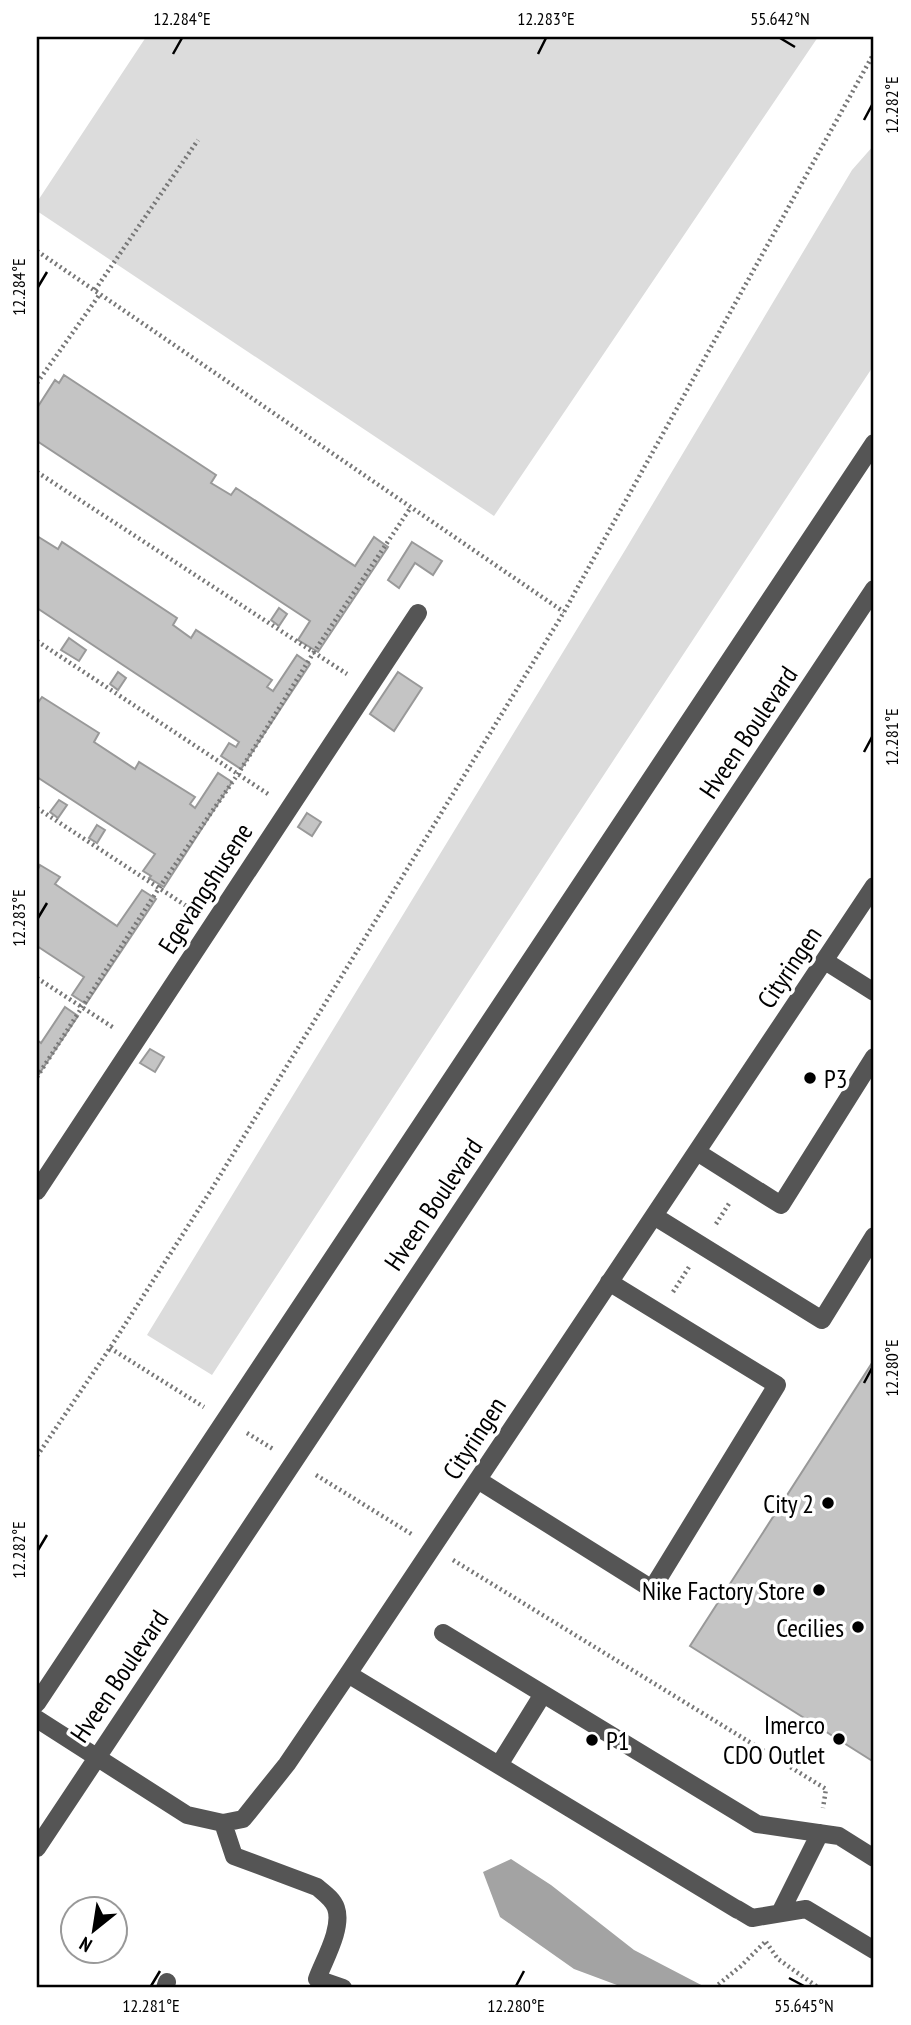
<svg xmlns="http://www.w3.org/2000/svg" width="911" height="2025" font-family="'PT Sans Narrow',sans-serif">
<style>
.green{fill:#dcdcdc}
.water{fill:#a3a3a3}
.building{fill:#c4c4c4;stroke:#999;stroke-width:2}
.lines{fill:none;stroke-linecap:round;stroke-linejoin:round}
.path{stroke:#777;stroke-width:4.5;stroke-dasharray:2 3.5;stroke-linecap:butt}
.minor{stroke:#555;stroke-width:18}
.ticks{fill:none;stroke:#000;stroke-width:2.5}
.poi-dot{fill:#000;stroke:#fff;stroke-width:2.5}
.labels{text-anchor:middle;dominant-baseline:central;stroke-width:7;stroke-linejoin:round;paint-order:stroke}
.street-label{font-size:26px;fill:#000;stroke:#fff}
.poi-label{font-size:26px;fill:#000;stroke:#fff;text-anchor:end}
.neatline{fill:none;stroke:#000;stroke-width:2.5}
.ticks-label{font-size:18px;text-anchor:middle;fill:#000}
</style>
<rect width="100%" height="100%" fill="#fff"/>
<!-- green -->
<path class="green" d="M146 37H818L494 516 37 211V202Z
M874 145V365L557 846 212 1375 147 1335 627 547 852 170Z"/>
<!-- water -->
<path class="water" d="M511 1859 551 1885 634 1950 707 1988H625L574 1969 500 1917 483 1872Z"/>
<!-- building -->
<path class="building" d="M64 375 216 475 211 483 231 495 236 488 355 566 374 537 388 547 318 652 298 640 310 621 37 441V408L55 380 59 383Z
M37 536 58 549 62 542 177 618 173 625 191 638 196 630 272 680 267 687 273 691 297 655 310 664 241 769 221 756 229 743 236 747 239 742 37 608Z
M412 542 442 561 433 575 415 563 399 588 388 580Z
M279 608 287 614 279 626 271 620Z
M69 638 86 650 79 661 61 650Z
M118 672 126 678 118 690 110 684Z
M398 672 422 688 394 731 370 714Z
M42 697 99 733 94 742 135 769 139 762 195 797 190 804 195 808 218 773 232 782 164 887 149 878 151 876 143 871 155 854 37 777V704Z
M59 800 67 805 58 818 50 812Z
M307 813 321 822 312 836 298 827Z
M97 825 105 830 97 843 89 838Z
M40 865 60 877 55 884 117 926 142 890 156 899 86 1004 72 995 84 977 37 946V871Z
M65 1007 78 1016 37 1077V1040L41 1043Z
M150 1049 164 1057 155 1072 140 1063Z
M874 1360V1762L690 1646Z"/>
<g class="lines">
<!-- path -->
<path class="path" d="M37 251 564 612
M95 290 198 140
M37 383 100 294
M37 472 347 674
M37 641 268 794
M37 808 194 911
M37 978 114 1028
M37 1077 159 888 238 774 314 652 411 507
M716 1224 730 1202
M673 1292 689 1267
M110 1348 204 1407
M247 1433 273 1449
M37 1456 110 1348 213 1187 564 612 874 53
M316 1475 413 1535
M453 1560 826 1789 823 1808
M766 1942 778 1959 819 1988
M714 1988 741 1966 765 1942"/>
<!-- minor -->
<path class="minor" d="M825 961 874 992
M697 1152 781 1205 874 1057
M37 1191 418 613
M654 1216 822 1320 874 1236
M478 1480 652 1589 777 1385 609 1282
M443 1633 757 1824 839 1836 874 1858
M348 1674 738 1910
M37 1703 874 443
M37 1719 187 1815 223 1823 243 1819 287 1764 348 1674 874 886
M499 1765 543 1694
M223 1823 234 1856 317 1887C324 1893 333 1899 336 1908 343 1928 324 1960 317 1979L343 1988
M37 1848 874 589
M737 1909 752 1918 806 1909 874 1950
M780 1913 820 1833
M165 1988 167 1982"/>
</g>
<!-- ticks -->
<path class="ticks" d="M780 38 795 47M173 54 182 38M538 54 546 38M864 120 872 105M38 287 47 272M864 752 872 737M38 918 47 903M864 1383 872 1368M38 1550 47 1535M789 1978 804 1986M151 1986 160 1971M516 1986 524 1971"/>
<!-- markers -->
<g class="poi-dot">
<circle cx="810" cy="1078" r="7"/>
<circle cx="828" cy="1503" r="7"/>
<circle cx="819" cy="1590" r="7"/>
<circle cx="858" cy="1627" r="7"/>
<circle cx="839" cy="1739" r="7"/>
<circle cx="592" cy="1740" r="7"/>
</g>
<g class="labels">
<!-- street labels -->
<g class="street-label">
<text transform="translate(748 732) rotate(-56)">Hveen Boulevard</text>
<text transform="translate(205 888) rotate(-57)">Egevangshusene</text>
<text transform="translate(789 967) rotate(-56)">Cityringen</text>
<text transform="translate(433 1204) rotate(-56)">Hveen Boulevard</text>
<text transform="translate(474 1438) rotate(-57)">Cityringen</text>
<text transform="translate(119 1676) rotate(-56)">Hveen Boulevard</text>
</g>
<!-- poi labels -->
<g class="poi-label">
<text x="824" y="1078" text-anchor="start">P3</text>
<text x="814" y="1503">City 2</text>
<text x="805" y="1590">Nike Factory Store</text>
<text x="844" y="1627">Cecilies</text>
<text x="825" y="1724">Imerco<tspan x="825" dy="30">CDO Outlet</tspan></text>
<text x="606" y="1740" text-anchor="start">P1</text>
</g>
</g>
<!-- border -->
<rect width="911" height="2025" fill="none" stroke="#ffffff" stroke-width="77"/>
<!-- north arrow -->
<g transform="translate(94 1930) rotate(210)"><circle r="33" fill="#ffffff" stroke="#999999" stroke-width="2"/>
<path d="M0-5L12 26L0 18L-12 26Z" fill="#000000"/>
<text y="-10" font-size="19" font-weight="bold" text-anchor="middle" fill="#000000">N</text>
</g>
<rect x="38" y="38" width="834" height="1948" class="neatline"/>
<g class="ticks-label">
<text x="182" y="25">12.284°E</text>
<text x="546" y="25">12.283°E</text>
<text x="780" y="25">55.642°N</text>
<text transform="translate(892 105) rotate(-90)" y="6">12.282°E</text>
<text transform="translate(19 287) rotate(-90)" y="6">12.284°E</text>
<text transform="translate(892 737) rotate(-90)" y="6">12.281°E</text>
<text transform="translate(19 918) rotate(-90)" y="6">12.283°E</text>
<text transform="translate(892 1368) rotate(-90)" y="6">12.280°E</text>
<text transform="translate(19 1550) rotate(-90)" y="6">12.282°E</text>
<text x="151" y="2012">12.281°E</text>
<text x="516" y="2012">12.280°E</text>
<text x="804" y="2012">55.645°N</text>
</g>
</svg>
